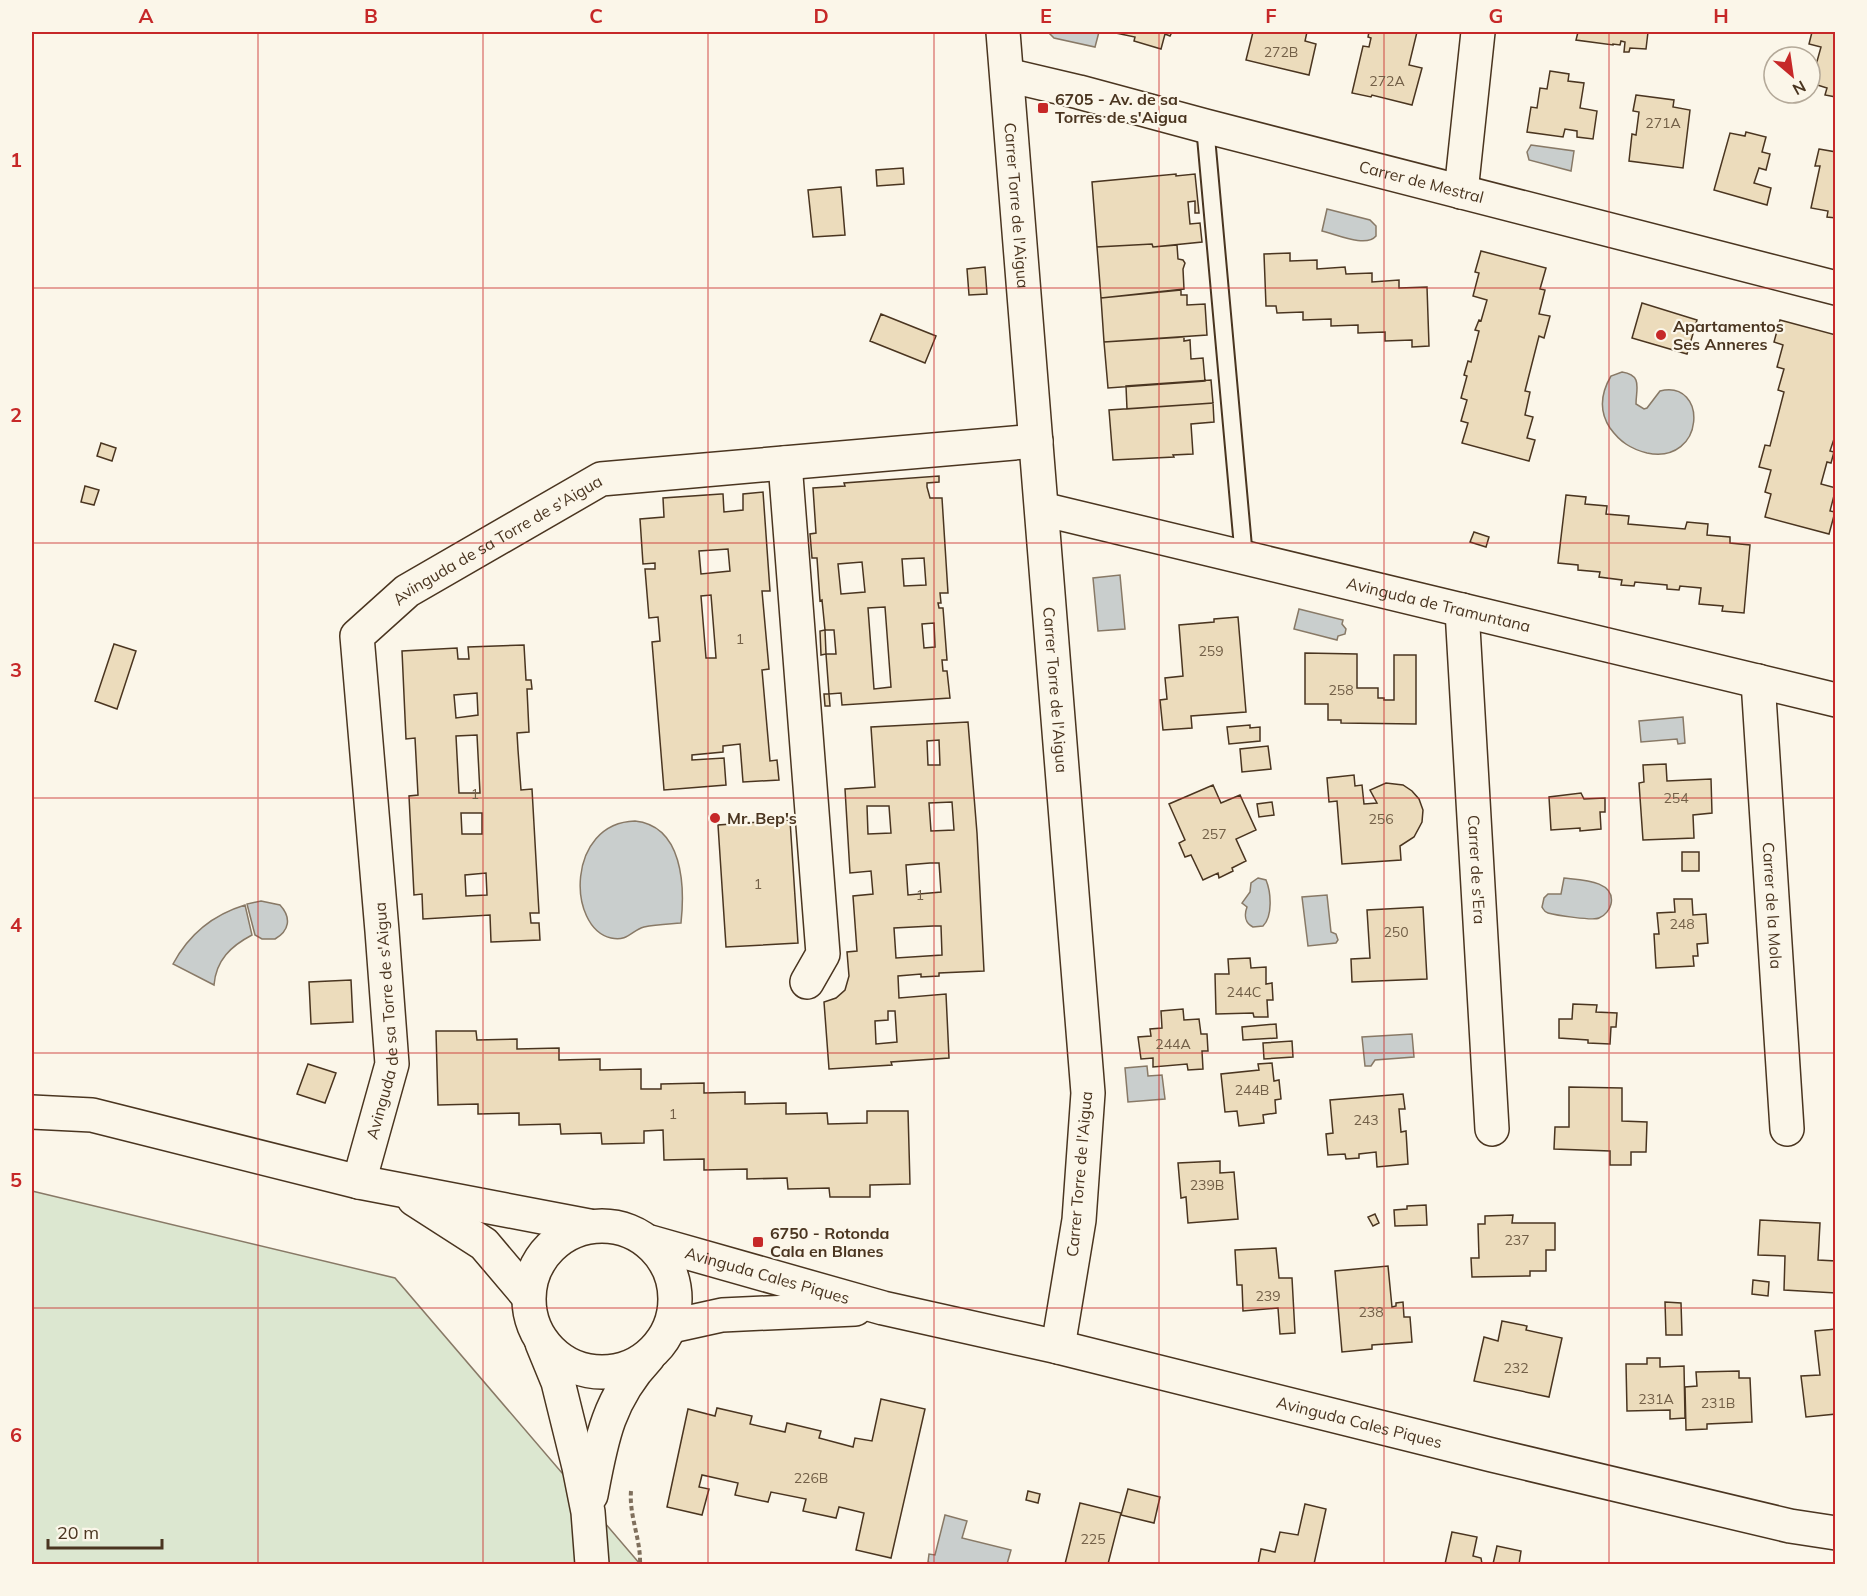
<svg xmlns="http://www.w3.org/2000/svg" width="1867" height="1596" font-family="Mulish,sans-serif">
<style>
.green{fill:#dce7d0;stroke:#887966;stroke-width:1.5}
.water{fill:#c9cecd;stroke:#887966;stroke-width:1.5}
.building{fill:#ecdcbc;stroke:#4a3520;stroke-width:1.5;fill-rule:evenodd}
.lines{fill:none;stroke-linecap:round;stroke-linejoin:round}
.service-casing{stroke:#4a3520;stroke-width:20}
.minor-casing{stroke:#4a3520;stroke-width:36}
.tertiary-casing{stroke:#4a3520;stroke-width:36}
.path{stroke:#7f6f5c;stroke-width:4;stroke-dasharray:4.5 3;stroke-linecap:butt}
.service{stroke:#fbf6e9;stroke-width:16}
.minor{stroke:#fbf6e9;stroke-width:33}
.tertiary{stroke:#fbf6e9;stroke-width:33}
.grid{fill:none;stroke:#c62828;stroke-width:1.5;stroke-opacity:0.55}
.poi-dot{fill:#c62828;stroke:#fbf6e9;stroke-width:2}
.labels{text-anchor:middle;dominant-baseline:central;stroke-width:4.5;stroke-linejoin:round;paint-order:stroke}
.number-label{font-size:14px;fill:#725f47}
.poi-label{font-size:16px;font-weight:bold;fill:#4a3520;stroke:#fbf6e9;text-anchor:start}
.street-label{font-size:16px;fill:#4a3520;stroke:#fbf6e9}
.neatline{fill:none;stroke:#c62828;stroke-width:2}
.grid-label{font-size:20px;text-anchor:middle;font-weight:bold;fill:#c62828}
</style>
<rect width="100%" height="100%" fill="#fbf6e9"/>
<!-- green -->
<path class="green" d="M32 1191 395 1278 640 1564H32Z"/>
<!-- water -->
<path class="water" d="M1048 32H1099L1095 47 1054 38Z
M1531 145 1574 151 1571 171 1529 160 1527 152Z
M1327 209 1370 220 1376 226V236C1366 248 1336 234 1322 231Z
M1622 372C1643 375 1636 389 1636 404L1644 409 1647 408 1660 391C1708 379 1706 465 1647 453 1631 449 1620 442 1610 428 1598 410 1601 393 1611 376Z
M1120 575 1125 629 1098 631 1093 578Z
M1299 609 1343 620 1342 624 1346 629 1345 634 1338 636 1337 640 1294 629Z
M1683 717 1685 743 1678 744 1677 739 1641 742 1639 721Z
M635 821C683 826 685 886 681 923 669 924 656 924 644 927 632 930 628 942 611 938 567 928 566 823 635 821Z
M1258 878 1266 880C1271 892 1273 916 1263 926L1253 927C1245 923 1244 915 1247 907L1242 903 1250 892 1251 883Z
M1564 878C1580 880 1616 880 1611 904 1610 909 1605 916 1599 918 1593 921 1555 915 1548 913 1544 912 1544 910 1542 907L1544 898 1548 894H1561Z
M1327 895 1331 932 1336 934 1338 940 1336 943 1308 946 1302 897Z
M261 901 280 905C292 918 289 931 275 939H262L255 935 247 904Z
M245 905 252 935C231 946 216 960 214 985L173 964C189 934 212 915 245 905Z
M1412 1034 1414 1057 1375 1060 1371 1066H1365L1362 1037Z
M1147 1066 1148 1076 1162 1075 1165 1099 1128 1102 1125 1068Z
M945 1515 967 1521 962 1538 1011 1550 1007 1564H933L928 1562 929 1554 935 1555Z"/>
<!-- building -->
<path class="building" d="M1111 32H1172L1170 36 1165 34 1161 49 1134 41 1135 37Z
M1253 32H1307L1305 41 1316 44 1309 75 1246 60Z
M1369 32H1417L1409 65 1422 68 1412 105 1372 95 1371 97 1352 93 1363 46 1369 47 1371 38 1368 37Z
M1578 32H1648L1646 49 1630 48 1629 52H1624L1625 42 1621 41 1620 45 1613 44V45L1576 40Z
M1812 32H1836V97L1825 95 1827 88 1811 83 1821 47 1809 44Z
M1550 71 1569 74 1568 81 1584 83 1580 108 1597 111 1593 139 1577 137V131L1565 129 1563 137 1527 132 1531 107 1537 108 1540 88 1547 89Z
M1636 95 1674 100 1673 107 1690 110 1683 168 1629 161 1632 134 1636 135 1639 112 1633 111Z
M1746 132 1766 137 1762 152 1770 154 1766 170 1759 168 1754 183 1771 188 1767 205 1714 190 1730 133 1745 136Z
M1819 149 1836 152V218L1827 217 1828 211 1811 208 1820 166H1815Z
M903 168 904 184 877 186 876 170Z
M1176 174V176L1195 174 1199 213H1195V201L1188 202 1190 224 1200 223 1202 242 1153 247 1152 244 1097 247 1092 182Z
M841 187 845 235 813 237 808 190Z
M1152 244 1153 247 1177 245 1178 259 1183 260 1185 263 1183 269 1184 289 1101 298 1097 247Z
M1481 251 1546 268 1540 289 1545 290 1539 314 1550 316 1544 338 1539 336 1525 391 1530 392 1525 415 1533 417 1527 438 1535 440 1529 461 1462 443 1468 423 1461 421 1467 400 1461 398 1467 376 1464 375 1468 361 1471 362 1479 331 1475 330 1479 320 1481 321 1487 300 1473 296 1479 273 1475 272Z
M1290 253V261L1317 260V269L1345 267 1346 274 1372 273V282L1399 280V288L1427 287 1429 346 1412 347V340L1385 341V332L1358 333V325L1331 326V319L1303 320V312L1277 313 1276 306H1266L1264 254Z
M985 267 987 294 969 295 967 269Z
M1181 290V295H1187V305L1205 304 1207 335 1104 342 1101 298Z
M1642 303 1697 320 1687 354 1632 338Z
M881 314 936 336 925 363 870 341Z
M1780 320 1836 335V433L1830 451 1834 452 1831 463 1827 462 1821 484 1836 488 1830 511 1835 512 1829 534 1765 517 1771 494 1765 492 1771 470 1759 467 1765 445 1770 446 1784 392 1778 390 1784 369 1777 367 1783 345 1774 342Z
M1184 337V341L1190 340 1191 359 1203 358 1205 381 1108 388 1104 342Z
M1211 380 1213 403 1127 409 1126 386Z
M1213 403 1214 422 1191 424 1193 454 1173 455 1174 457 1113 460 1109 410Z
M101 443 116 448 112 461 97 456Z
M939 476V482L927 483V487L930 498H942L948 593H940L941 603H938L939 608H943L947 660H942L943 671H947L950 698 842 705 841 693 829 694 826 654H836L834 630H825L822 600 820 601 817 558H812L810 534 816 533 813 488 845 486 844 483ZM924 558 926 585 904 586 902 559ZM862 562 865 592 841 594 838 564ZM885 607 891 687 874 689 868 608ZM934 623 935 647 924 648 922 624Z
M85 486 99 490 94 505 81 502Z
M763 492 770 591H762L769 669 762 670 770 761 777 760 779 780 743 782 740 744 723 746V752L692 755V760L724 758 726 785 664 790 652 642 660 641 658 617 649 618 645 569H655V563L643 564 640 519 664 517 663 498 721 494H723L724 512 743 510V494ZM728 549 730 571 701 574 699 551ZM711 595 716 658H706L701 596Z
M1566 495 1586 497 1585 504 1607 506 1606 514 1629 516 1628 524 1685 529 1687 522 1708 524 1707 535 1730 537V543L1750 545 1744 613 1722 611 1723 606 1699 604 1701 588 1680 586 1679 590 1667 589V585L1635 582 1634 586 1621 585 1622 580 1599 577 1600 572 1578 570V565L1558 563Z
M1474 532 1489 537 1486 547 1470 542Z
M1238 617 1246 712 1191 716 1192 728 1163 730 1160 700 1167 699 1165 678 1183 676 1179 625 1214 622V619Z
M825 630 826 654 821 655 820 631Z
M114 644 136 651 117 709 95 701Z
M524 645 526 680H531L532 689H527L529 732 517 733 518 750 521 790 532 789 539 913H530L531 923H539L540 940 491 942 490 915 423 919 422 894 414 895 409 796 418 795 415 738 406 739 402 651 457 648 458 659H469L468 647ZM477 693 478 715 456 718 454 695ZM477 735 480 793H459L456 736ZM461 813H482V834H462ZM486 873 487 895 466 896 465 875Z
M1305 653 1357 654V688H1378V698H1384V700H1394V655H1416V724L1341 723V720H1328V704H1305Z
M824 694H829L830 706H825Z
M968 722 977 833 984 971 939 973V976L921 977V974L898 976 899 998 946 994 949 1058 891 1062 892 1065 829 1069 824 1002 836 998 845 990 849 976 847 952 857 951 853 896 873 894 871 871 850 873 845 789 875 787 871 727ZM939 740 940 765H928L927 741ZM952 802 954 830 931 831 929 803ZM867 806H889L891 833 868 834ZM930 863H939L941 892 908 895 906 865ZM933 926H941L942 955 896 958 894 928ZM888 1011H895L897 1042 876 1044 875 1021 888 1020Z
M1250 725V728L1260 727V741L1229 744 1227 727Z
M1268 746 1271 769 1242 772 1240 749Z
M1666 764 1667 781 1711 779 1712 813 1693 815 1694 838 1643 840 1639 783 1644 782 1643 765Z
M1354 775 1355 786 1362 785 1364 804 1377 803 1370 790 1386 783 1403 785 1412 791 1419 799 1423 810 1422 822 1414 837 1400 846 1401 860 1342 864 1337 801 1329 802 1327 778Z
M1213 785 1221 803 1240 795 1256 830 1236 839 1246 861 1232 868 1233 871 1219 878 1218 873 1203 880 1191 855 1185 857 1179 843 1185 840 1169 804Z
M1581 793 1584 799 1605 798V812H1600L1601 829 1580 831V828L1551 830 1549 797Z
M1272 802 1274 815 1259 817 1257 804Z
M790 820 798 943 726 947 718 825Z
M1682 852H1699V871H1682Z
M1674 899H1692L1693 915 1706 914 1708 943 1697 944 1698 956H1693L1694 966 1656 968 1654 934H1659L1657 913 1675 912Z
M1423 907 1427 979 1352 982 1351 959 1370 958 1367 910Z
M1250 958 1251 968 1266 967V984L1272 983 1273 1000H1267L1268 1017H1254L1253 1013 1216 1014 1215 974H1229L1228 959Z
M351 980 353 1022 311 1024 309 982Z
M1573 1004 1597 1005 1596 1012 1617 1013 1616 1027H1611L1610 1044 1588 1043V1040L1559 1038V1019H1572Z
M1183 1009 1184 1020 1199 1019 1201 1034H1207L1208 1051H1202L1203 1069 1188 1070 1187 1064 1153 1067V1058L1141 1059 1138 1037 1151 1036 1150 1029 1162 1028 1161 1011Z
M1276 1024 1277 1038 1243 1040 1242 1027Z
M436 1031H476L477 1040 517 1039V1049L559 1048V1060L600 1059V1070L641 1069V1089H661V1084L704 1083V1093L745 1092V1104L786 1103V1114L827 1113 828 1124 867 1123V1111H908L910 1184 870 1185V1197H830L829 1188 788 1189 787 1178 747 1179V1169L704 1170V1159L664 1160 663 1130 644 1131V1143L602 1144 601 1133 561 1134 560 1124 519 1125V1113L478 1114V1104L438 1105Z
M1292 1041 1293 1057 1264 1059 1263 1043Z
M1272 1063 1274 1081 1279 1080 1281 1099 1275 1100 1276 1113 1263 1115 1264 1123 1239 1126 1237 1111 1225 1112 1221 1074 1259 1070 1258 1064Z
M308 1064 336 1073 325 1103 297 1094Z
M1569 1087 1622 1088V1121L1647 1122 1646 1152H1631V1165H1610V1151L1554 1149 1555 1127H1569Z
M1403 1094 1405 1109H1399L1401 1132 1406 1131 1408 1164 1377 1167 1376 1152 1359 1154V1158L1346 1159 1345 1154 1328 1155 1326 1134 1333 1133 1330 1100Z
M1220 1161V1173L1234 1172 1238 1219 1188 1223 1186 1197 1181 1198 1178 1163Z
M1426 1205 1427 1225 1395 1226 1394 1210 1407 1209V1206Z
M1375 1214 1379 1223 1373 1226 1368 1217Z
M1513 1215 1512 1223H1555V1250H1546V1271H1530V1276L1472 1277 1471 1258H1479L1478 1224H1485V1216Z
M1760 1220 1820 1223 1818 1260 1836 1261V1293L1784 1290 1785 1256 1758 1255Z
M1276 1248 1279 1278H1292L1295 1333 1280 1334 1278 1308 1243 1311 1242 1285H1237L1235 1250Z
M1388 1266 1392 1307 1396 1306V1303L1403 1302 1404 1317H1410L1412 1342 1372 1345V1349L1342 1352 1335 1271Z
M1753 1280 1769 1282 1768 1296 1752 1294Z
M1665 1302 1681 1303 1682 1335H1666Z
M1502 1321 1527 1326 1526 1330 1562 1338 1549 1397 1474 1381 1484 1337 1498 1341Z
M1836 1329V1414L1806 1417 1801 1376 1820 1375 1815 1331Z
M1647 1358H1660V1367L1684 1366 1685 1418 1670 1419V1410L1627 1411 1626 1364H1647Z
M1739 1371V1378H1750L1752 1422 1707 1424V1429L1686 1430 1685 1387 1697 1386 1696 1372Z
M881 1399 925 1409 891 1558 856 1550 864 1513 839 1507 836 1518 803 1511 806 1499 771 1492 768 1502 735 1495 738 1483 702 1475 699 1487 709 1489 702 1515 667 1507 688 1409 715 1416 717 1408 752 1416 750 1424 785 1432 787 1423 821 1431 819 1438 853 1447 855 1438 872 1441Z
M1128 1489 1160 1497 1154 1523 1121 1515Z
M1028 1491 1040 1494 1038 1503 1026 1500Z
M1080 1503 1121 1513 1108 1564H1065Z
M1305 1504 1326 1509 1314 1564H1258L1261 1549 1275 1552 1280 1532 1298 1535Z
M1452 1532 1477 1537 1473 1556 1481 1558 1482 1564H1445Z
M1497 1546 1521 1551 1519 1564H1493Z"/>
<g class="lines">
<defs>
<path id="service" d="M1205 126 1244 558"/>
<g id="minor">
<path id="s1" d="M1003 32 1088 1093 1079 1220 1058 1347"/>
<path id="s2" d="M1007 75 1079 92 1205 126 1836 288"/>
<path d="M1461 192 1478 32"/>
<path d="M785 463 823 954 807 982"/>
<path id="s3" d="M1042 509 1836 700"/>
<path id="s4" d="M1462 610 1492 1129"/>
<path id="s5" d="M1758 681 1787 1129"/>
<path d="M32 1112 92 1115 359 1182 589 1226"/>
<path id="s6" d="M359 1182 392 1064 382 931 357 636 407 591 601 479 1036 441"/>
<path d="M414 1199 484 1244 528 1296"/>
</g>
<g id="tertiary">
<circle cx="602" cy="1299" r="73"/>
<path id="s7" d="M650 1242 883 1308 1058 1347 1492 1455 1790 1526 1836 1533"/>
<path d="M672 1326 722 1315 855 1309"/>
<path d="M542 1343 558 1382 579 1467 588 1512 592 1564"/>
<path d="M591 1495C601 1441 608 1399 648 1357"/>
</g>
</defs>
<!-- service casing -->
<use href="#service" class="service-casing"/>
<!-- minor casing -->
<use href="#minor" class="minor-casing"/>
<!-- tertiary casing -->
<use href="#tertiary" class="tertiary-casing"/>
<!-- path -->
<path class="path" d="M631 1491C629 1516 641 1540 640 1564"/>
<!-- service -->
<use href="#service" class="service"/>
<!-- minor -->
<use href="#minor" class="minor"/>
<!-- tertiary -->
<use href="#tertiary" class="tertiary"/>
</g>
<!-- grid -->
<path class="grid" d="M258 32V1564M483 32V1564M708 32V1564M934 32V1564M1159 32V1564M1384 32V1564M1609 32V1564M32 288H1836M32 543H1836M32 798H1836M32 1053H1836M32 1308H1836"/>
<!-- markers -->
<g class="poi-dot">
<rect x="1037" y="102" width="12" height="12" rx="3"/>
<circle cx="1661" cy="335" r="6"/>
<circle cx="715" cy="818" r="6"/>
<rect x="752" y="1236" width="12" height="12" rx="3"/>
</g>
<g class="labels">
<!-- number labels -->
<g class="number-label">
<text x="1281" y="52">272B</text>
<text x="1387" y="81">272A</text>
<text x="1663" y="123">271A</text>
<text x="740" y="639">1</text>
<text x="1211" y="651">259</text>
<text x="1341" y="690">258</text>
<text x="475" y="794">1</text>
<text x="1676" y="798">254</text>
<text x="1381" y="819">256</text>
<text x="1214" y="834">257</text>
<text x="758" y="884">1</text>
<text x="920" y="895">1</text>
<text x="1682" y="924">248</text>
<text x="1396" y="932">250</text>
<text x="1244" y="992">244C</text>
<text x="1173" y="1044">244A</text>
<text x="1252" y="1090">244B</text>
<text x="673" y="1114">1</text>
<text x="1366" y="1120">243</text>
<text x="1207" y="1185">239B</text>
<text x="1517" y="1240">237</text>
<text x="1268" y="1296">239</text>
<text x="1371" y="1312">238</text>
<text x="1516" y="1368">232</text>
<text x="1656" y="1399">231A</text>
<text x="1718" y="1403">231B</text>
<text x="811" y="1478">226B</text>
<text x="1093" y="1539">225</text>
</g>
<!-- poi labels -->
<g class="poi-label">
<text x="1055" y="99">6705 - Av. de sa<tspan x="1055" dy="18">Torres de s'Aigua</tspan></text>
<text x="1673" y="326">Apartamentos<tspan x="1673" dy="18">Ses Anneres</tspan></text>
<text x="727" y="818">Mr. Bep's</text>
<text x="770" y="1233">6750 - Rotonda<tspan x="770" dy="18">Cala en Blanes</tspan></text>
</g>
<!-- street labels -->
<g class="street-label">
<text stroke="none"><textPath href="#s2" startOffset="428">Carrer de Mestral</textPath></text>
<text stroke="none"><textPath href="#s1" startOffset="174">Carrer Torre de l'Aigua</textPath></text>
<text stroke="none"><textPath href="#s6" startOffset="723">Avinguda de sa Torre de s'Aigua</textPath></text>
<text stroke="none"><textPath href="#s3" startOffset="408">Avinguda de Tramuntana</textPath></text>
<text stroke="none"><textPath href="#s1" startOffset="660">Carrer Torre de l'Aigua</textPath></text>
<text stroke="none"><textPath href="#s4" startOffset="260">Carrer de s'Era</textPath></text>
<text stroke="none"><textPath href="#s5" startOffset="225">Carrer de la Mola</textPath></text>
<text stroke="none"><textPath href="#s6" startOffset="165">Avinguda de sa Torre de s'Aigua</textPath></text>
<text transform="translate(1079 1174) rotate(-85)">Carrer Torre de l'Aigua</text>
<text stroke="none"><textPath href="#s7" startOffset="122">Avinguda Cales Piques</textPath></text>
<text stroke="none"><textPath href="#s7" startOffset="732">Avinguda Cales Piques</textPath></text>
</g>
</g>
<!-- border -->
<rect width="1867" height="1596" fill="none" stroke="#fbf6e9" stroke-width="66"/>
<!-- north arrow -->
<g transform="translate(1792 75) rotate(151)"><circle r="28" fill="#fbf6e9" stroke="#b4a999" stroke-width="1.5"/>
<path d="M0-4.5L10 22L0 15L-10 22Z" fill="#c62828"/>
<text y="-9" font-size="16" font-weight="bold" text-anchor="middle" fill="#4a3520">N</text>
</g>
<!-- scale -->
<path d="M48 1539v9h114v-9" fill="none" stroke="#4a3520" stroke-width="3"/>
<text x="57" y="1539" font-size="18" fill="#4a3520" stroke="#fbf6e9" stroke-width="4.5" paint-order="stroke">20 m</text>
<rect x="33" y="33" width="1801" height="1530" class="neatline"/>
<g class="grid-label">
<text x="146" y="23">A</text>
<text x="371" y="23">B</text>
<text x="596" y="23">C</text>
<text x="821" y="23">D</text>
<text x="1046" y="23">E</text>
<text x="1271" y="23">F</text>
<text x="1496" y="23">G</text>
<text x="1721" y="23">H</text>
<text x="16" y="167">1</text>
<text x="16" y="422">2</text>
<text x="16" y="677">3</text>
<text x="16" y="932">4</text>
<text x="16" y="1187">5</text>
<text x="16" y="1442">6</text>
</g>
</svg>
